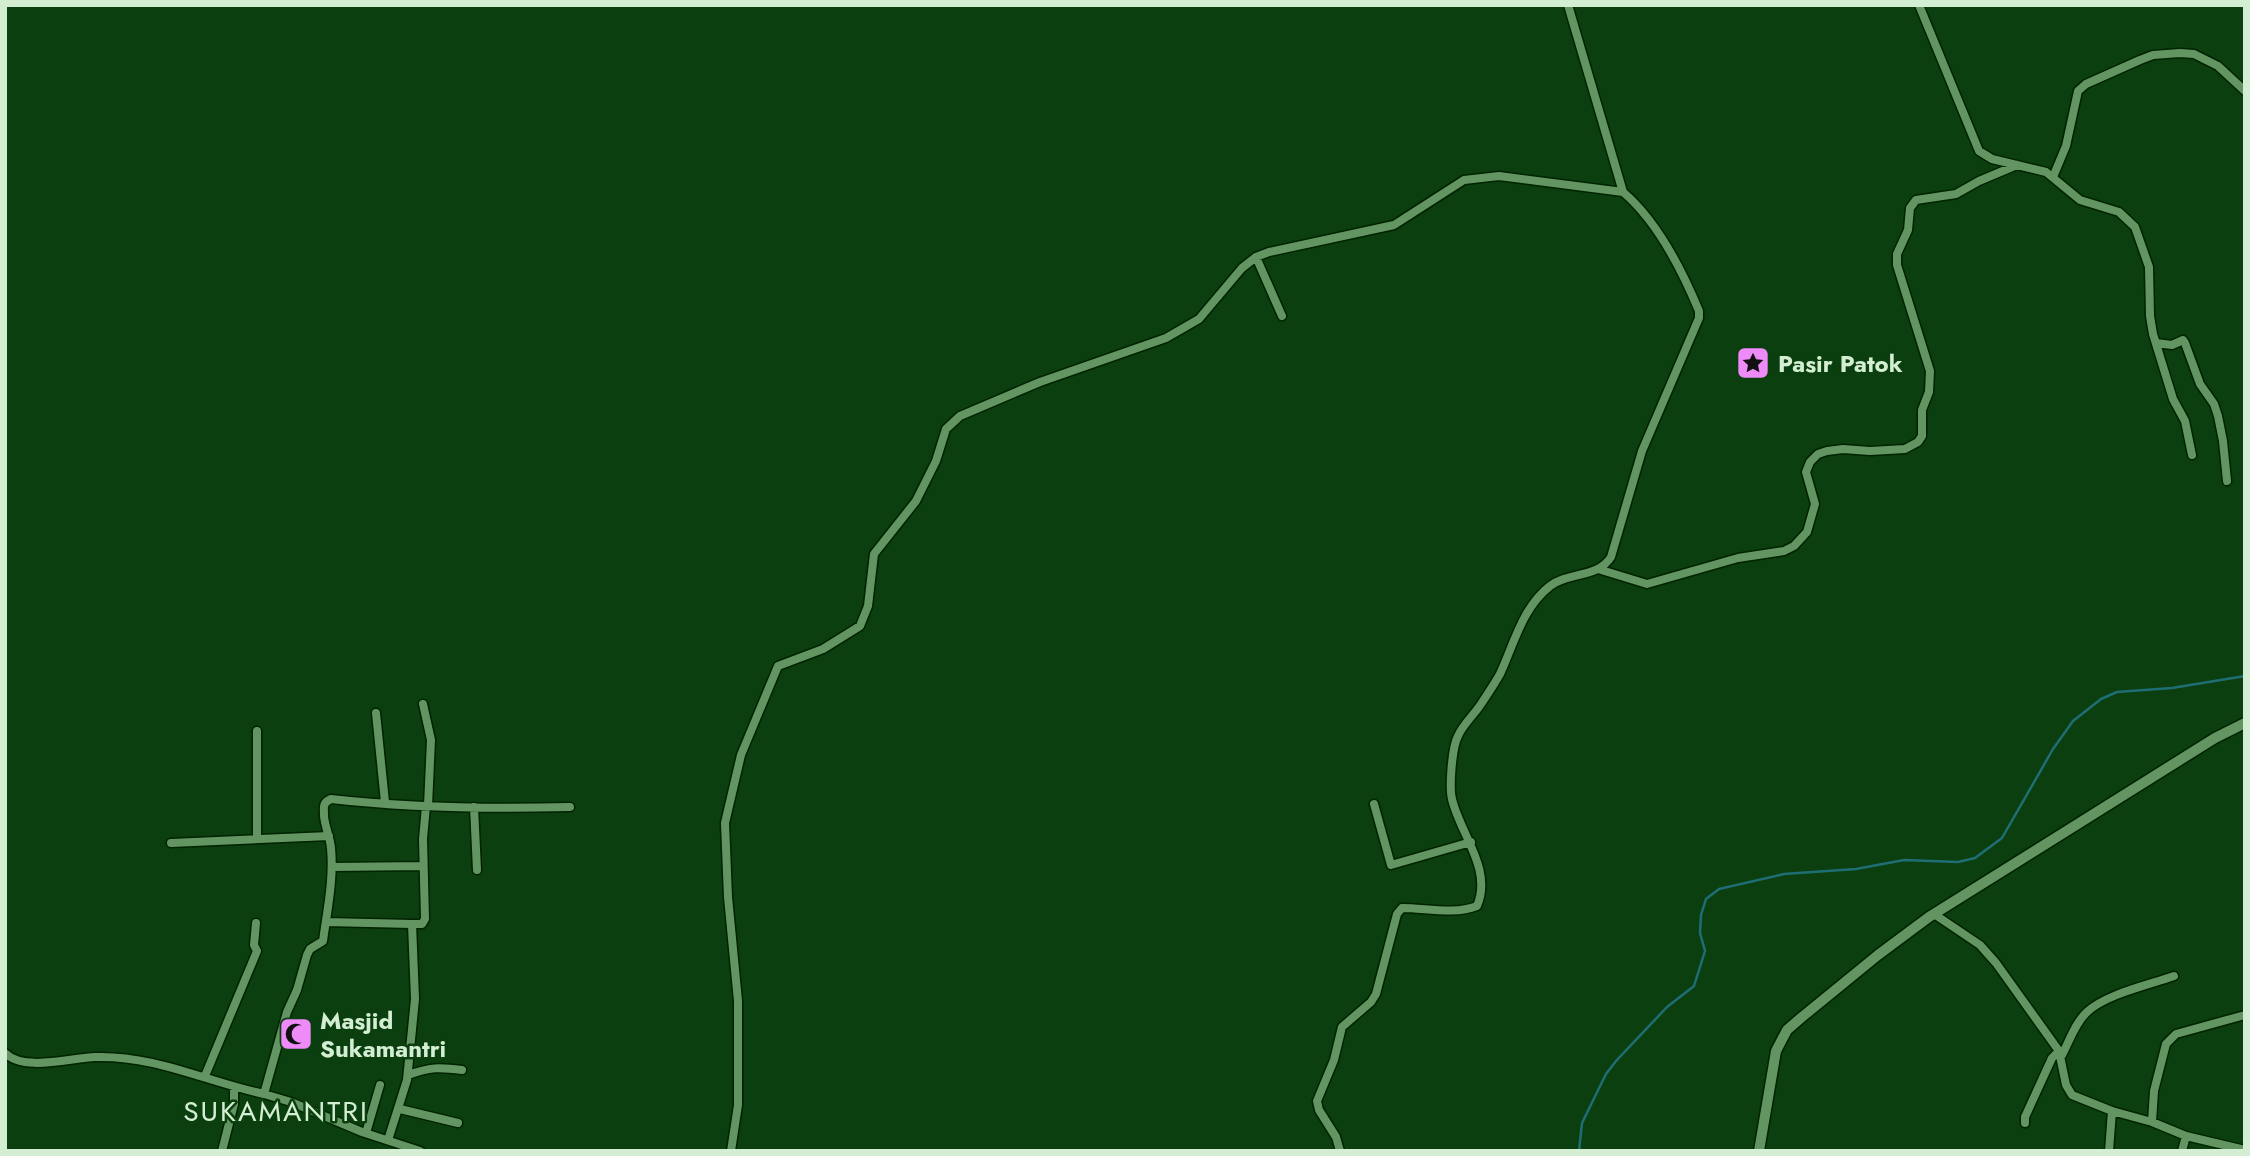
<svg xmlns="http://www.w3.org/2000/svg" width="2250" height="1156" font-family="Jost,sans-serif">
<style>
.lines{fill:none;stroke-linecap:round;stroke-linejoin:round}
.stream{stroke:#206e75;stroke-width:2.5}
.minor-casing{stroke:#002301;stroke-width:11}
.tertiary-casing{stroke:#002301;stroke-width:13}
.minor{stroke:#639562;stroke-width:8}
.tertiary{stroke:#639562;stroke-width:10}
.labels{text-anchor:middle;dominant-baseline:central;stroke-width:5;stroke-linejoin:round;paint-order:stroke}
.poi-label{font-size:24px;font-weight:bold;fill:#d3eed2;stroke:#0b3f0f;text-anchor:start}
.quarter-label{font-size:28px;letter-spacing:2px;fill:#d3eed2;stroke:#0b3f0f}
</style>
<rect width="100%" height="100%" fill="#0b3f0f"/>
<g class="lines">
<!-- stream -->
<path class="stream" d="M1579 1151 1582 1123 1606 1074 1616 1061 1667 1007 1694 986 1705 951 1700 933 1701 915 1706 899 1719 889 1784 874 1856 869 1904 860 1958 862 1975 858 2002 838 2053 749 2073 721 2101 699 2117 692 2172 688 2245 676"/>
<defs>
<path id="minor" d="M1919 5 1979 151 1992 159 2046 172 2080 200 2119 212 2135 227 2149 267 2150 316 2153 334 2173 399 2185 421 2192 455
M2053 177 2066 146 2078 91 2086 84 2140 60 2153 55 2180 53 2194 54 2218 66 2245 91
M1256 257 1282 316
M2156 343 2172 345 2183 340 2185 343 2200 384 2214 404 2218 416 2223 441 2227 481
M1598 569 1647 584 1738 558 1784 551 1794 546 1807 532 1815 504 1806 472 1810 462 1818 454 1827 451 1843 449 1870 451 1905 449 1918 442 1922 436V410L1929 392 1930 371 1897 265V254L1908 230 1910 208 1916 200 1956 194 1979 181 2017 165
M423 704 431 740 428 806
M376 713 385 802
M257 731V838
M1374 804 1391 865 1471 842
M474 807 477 870
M171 843 329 836
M332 867 423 866
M1934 914 1980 945 1996 963 2059 1051 2066 1085 2072 1095 2112 1111 2152 1122 2186 1136 2245 1150
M326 922 412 924
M5 1053C24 1072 70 1058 95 1057 155 1055 207 1082 264 1094L287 1012 297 990 307 955 310 949 323 941C327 911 334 879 331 848 330 837 325 827 324 816 324 807 322 803 331 799 410 808 491 809 570 807
M2062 1055C2069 1042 2075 1023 2087 1012 2106 994 2149 985 2174 976
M408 1075C430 1067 439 1067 462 1070
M205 1076 257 951 254 945 256 923
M264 1094 291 1102 362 1132 420 1151
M400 1109 458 1123
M2152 1122 2154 1091 2166 1044 2176 1034 2245 1015
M2025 1123V1117L2052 1058 2059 1051
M366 1133 380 1085
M388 1140 407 1080 415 999 412 924H422L425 919 423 839 426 806
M222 1151 234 1104V1087
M731 1151 738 1105V1001L728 897 725 823 741 755 778 666 823 649 860 626 868 606 874 554 916 501 936 461 946 429 960 416 1040 382 1166 338 1199 319 1242 268 1256 257 1269 252 1394 225 1464 180 1499 176 1623 192
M1340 1151 1336 1137 1319 1110 1317 1101 1334 1060 1342 1027 1371 1002 1376 994 1397 914 1402 908C1426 908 1454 915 1477 906 1493 869 1460 834 1452 799 1449 787 1452 747 1458 736 1463 724 1476 713 1483 701 1489 692 1495 683 1500 674 1514 644 1522 608 1550 586 1568 572 1598 578 1611 557L1642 451 1699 318V311C1682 270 1656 220 1623 192L1568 5
M2109 1151 2112 1111
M2182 1151 2186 1136"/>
<path id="tertiary" d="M1759 1151 1776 1051 1787 1030 1802 1017 1878 955 1929 917 2215 738 2245 723"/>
</defs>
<!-- minor casing -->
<use href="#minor" class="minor-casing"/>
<!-- tertiary casing -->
<use href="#tertiary" class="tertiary-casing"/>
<!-- minor -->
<use href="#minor" class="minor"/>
<!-- tertiary -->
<use href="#tertiary" class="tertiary"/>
</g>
<!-- icons -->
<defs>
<symbol id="sight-square" viewBox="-11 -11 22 22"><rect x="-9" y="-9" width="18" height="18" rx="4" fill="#ee8bf8" stroke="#0b3f0f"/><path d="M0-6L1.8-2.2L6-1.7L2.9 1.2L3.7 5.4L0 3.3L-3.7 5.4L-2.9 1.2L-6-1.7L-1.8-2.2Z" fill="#111"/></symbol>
<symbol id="mosque-square" viewBox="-11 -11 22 22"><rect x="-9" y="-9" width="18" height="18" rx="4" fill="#ee8bf8" stroke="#0b3f0f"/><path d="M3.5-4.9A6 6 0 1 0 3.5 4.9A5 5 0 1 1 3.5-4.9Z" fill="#111"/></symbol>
</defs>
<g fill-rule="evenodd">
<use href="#sight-square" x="1734" y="344" width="38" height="38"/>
<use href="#mosque-square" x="277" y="1015" width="38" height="38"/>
</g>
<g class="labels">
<!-- poi labels -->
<g class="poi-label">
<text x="1778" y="363">Pasir Patok</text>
<text x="320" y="1020">Masjid<tspan x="320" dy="28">Sukamantri</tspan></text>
</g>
<!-- quarter labels -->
<g class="quarter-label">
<text x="276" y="1111">SUKAMANTRI</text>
</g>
</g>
<!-- border -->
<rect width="2250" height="1156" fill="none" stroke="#d3eed2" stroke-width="14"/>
</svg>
